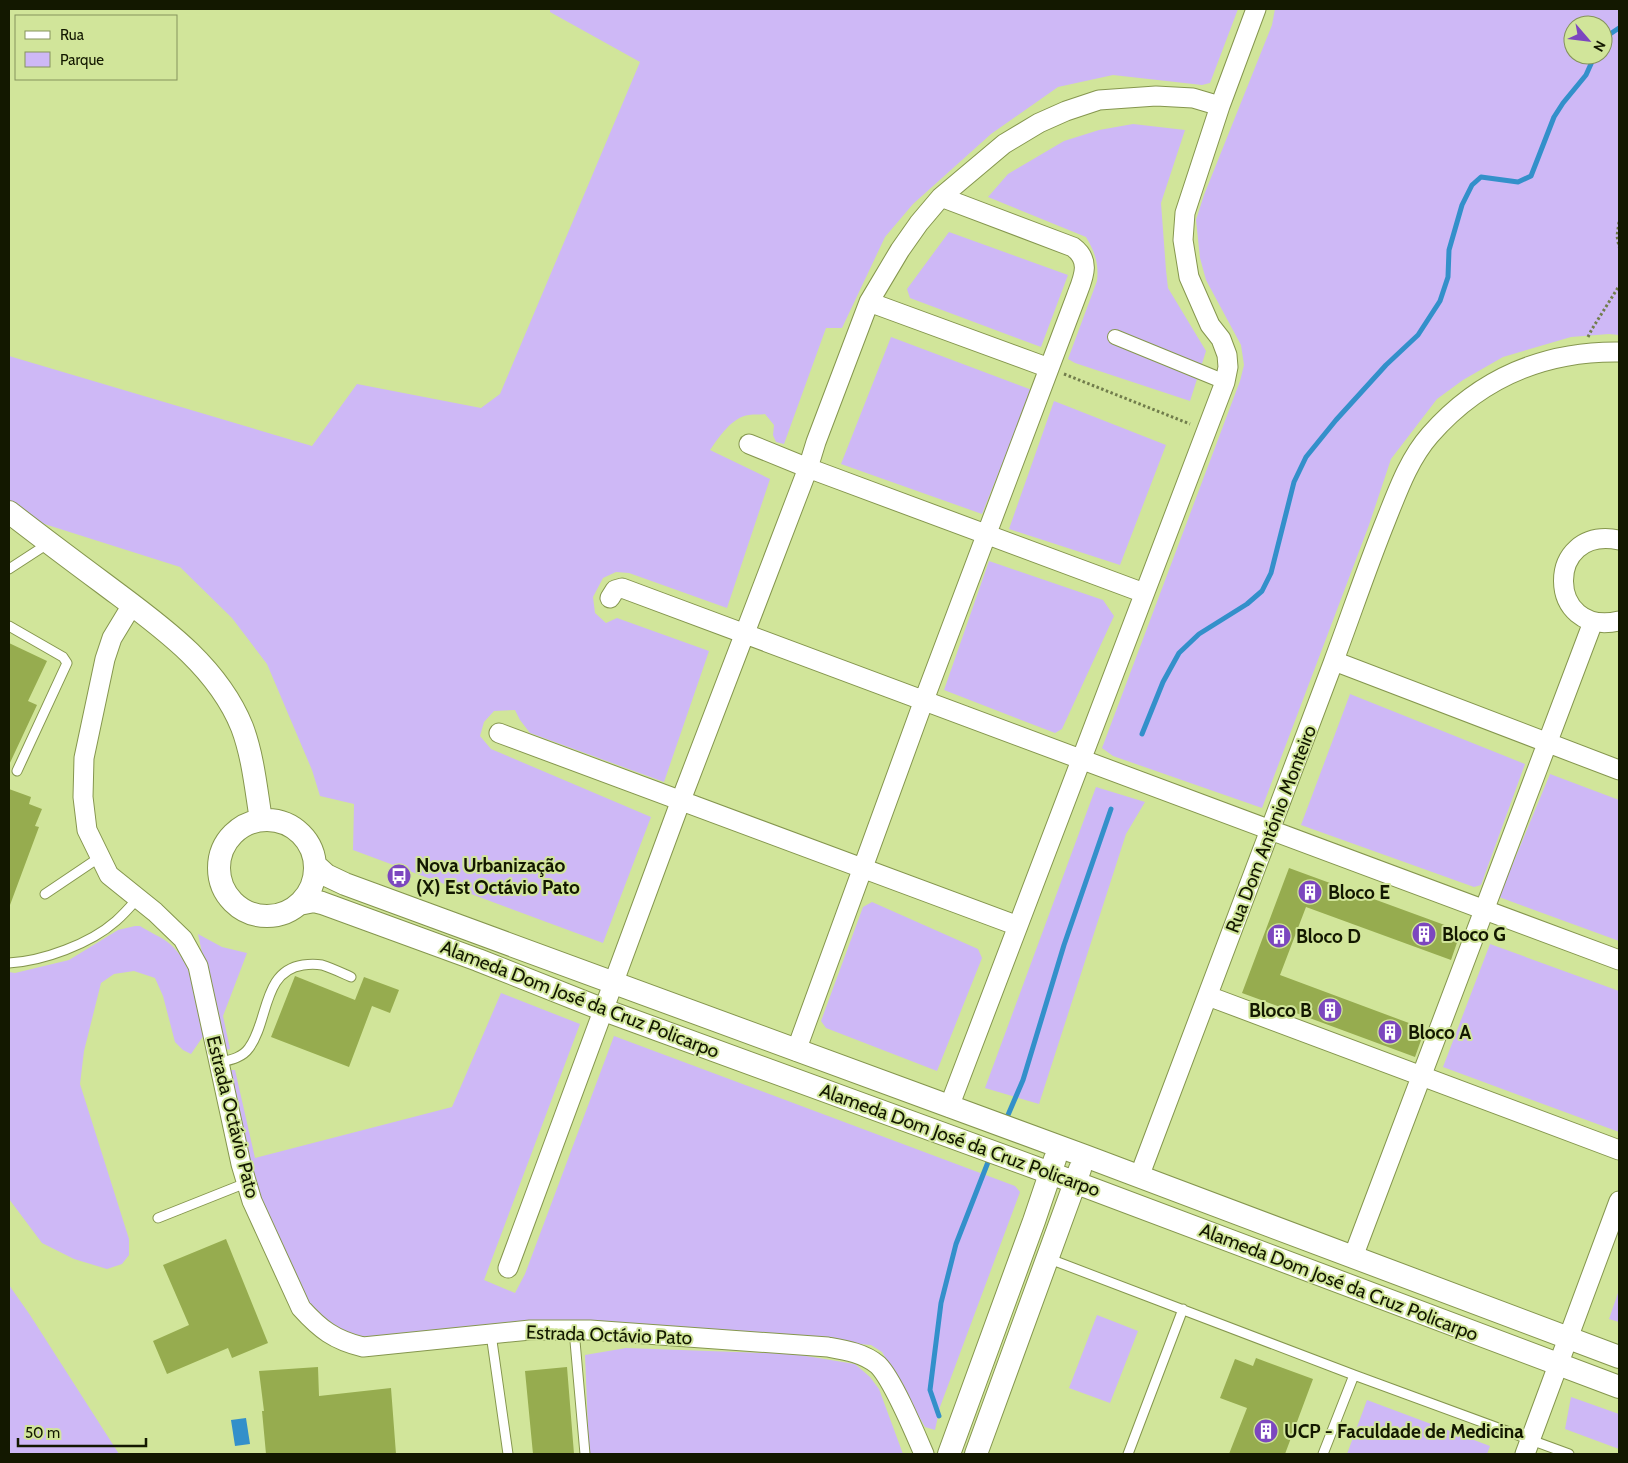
<svg xmlns="http://www.w3.org/2000/svg" width="1628" height="1463" font-family="Cabin,sans-serif">
<style>
.green{fill:#ceb8f6;fill-rule:evenodd}
.water{fill:#3390ca}
.lines{fill:none;stroke-linecap:round;stroke-linejoin:round}
.stream{stroke:#3390ca;stroke-width:5}
.building{fill:#96ac4f}
.service-casing{stroke:#85964e;stroke-width:11}
.pedestrian-casing{stroke:#85964e;stroke-width:16}
.minor-casing{stroke:#85964e;stroke-width:21}
.tertiary-casing{stroke:#85964e;stroke-width:24}
.path{stroke:#717d4c;stroke-width:3;stroke-dasharray:2.5 2.5;stroke-linecap:butt}
.service{stroke:#fff;stroke-width:9}
.pedestrian{stroke:#fff;stroke-width:14}
.minor{stroke:#fff;stroke-width:19}
.tertiary{stroke:#fff;stroke-width:22}
.labels{text-anchor:middle;dominant-baseline:central;stroke-width:4;stroke-linejoin:round;paint-order:stroke}
.street-label{font-size:19px;fill:#131800;stroke:#d1e59a}
.poi-label{font-size:19px;font-weight:bold;fill:#131800;stroke:#d1e59a;text-anchor:start}
</style>
<rect width="100%" height="100%" fill="#d1e59a"/>
<!-- green -->
<path class="green" d="M550 9H1238L1210 83 1202 85 1113 75 1058 87 991 134 913 204 885 237 842 328H826L784 444 776 442 773 435 774 425 765 414C760 415 754 414 749 415 732 417 719 437 710 450L770 479 727 608 629 573 616 572 603 578 593 597 595 613 606 623 617 618 709 651 664 782 530 733 520 720 515 710 494 711 484 722 480 736 491 749 651 817 603 943 353 850 354 804 320 796 312 770 267 664 232 618 180 567 16 515 9 509V356L312 446 357 384 481 408 500 394 640 62 550 12Z
M1275 9H1619V335L1609 334 1571 337 1503 357 1463 380 1437 399 1391 459 1369 525 1262 808 1113 756 1102 748 1240 381 1244 365 1241 345 1206 280 1200 258 1196 220 1204 195 1272 25ZM1573 25H1603V55H1573Z
M1133 124 1185 130 1161 203 1166 270 1168 288 1206 351 1190 401 1075 363 1068 359 1097 281C1099 264 1095 252 1086 237L988 197 1008 174 1064 141 1099 130Z
M949 232 1068 275 1041 347 910 298 907 289Z
M891 337 1032 390 982 514 841 464Z
M1054 401 1166 445 1120 565 1009 529Z
M989 561 1103 600 1114 616 1062 729 1055 733 944 690Z
M1350 694 1525 764 1481 885 1474 887 1301 825Z
M1550 774 1619 800V941L1499 897Z
M1096 787 1145 802 1126 834 1039 1104 985 1088Z
M872 902 978 949 982 958 937 1071 826 1028 821 1021 863 907Z
M135 926H140C149 932 162 937 170 944 195 966 198 1004 204 1035L191 1054 183 1050 175 1042 163 996 155 978 134 971 114 974 101 983 84 1051 80 1084 129 1239V1255L122 1264 107 1269 74 1259 42 1243 9 1199V972L15 973 69 960 118 930Z
M198 934 222 947 247 953 223 1016 230 1049 223 1051Z
M1490 944 1619 991V1132L1443 1067Z
M501 993 580 1024 484 1280 515 1293 525 1274 614 1036 1015 1186 1020 1192 940 1407 935 1430 925 1427 882 1352 871 1345 578 1322 374 1339C351 1335 330 1327 311 1313L266 1218 251 1173 229 1070H235L255 1158 452 1107Z
M9 1285 30 1315 119 1454H9Z
M1619 1290V1322L1609 1319Z
M1097 1315 1138 1331 1110 1403 1069 1388Z
M626 1348 794 1354 855 1364 870 1377 879 1389 903 1454H589L585 1355Z
M1571 1397 1619 1414V1449L1565 1429Z
M1367 1400 1490 1446 1487 1454H1347Z"/>
<!-- water -->
<path class="water" d="M246 1418 250 1444 235 1446 231 1420Z"/>
<g class="lines">
<!-- stream -->
<path class="stream" d="M1603 42 1607 36 1619 28
M1142 734 1163 682 1179 653 1199 634 1247 604 1262 591 1271 573 1294 482 1306 457 1336 420 1386 365 1418 335 1440 301 1448 277 1449 250 1462 205 1472 185 1481 177 1518 182 1531 176 1554 117 1563 103 1586 75 1595 55
M1005 1122 1023 1080 1064 945 1111 809
M939 1416 930 1390 941 1303 956 1244 990 1157"/>
</g>
<!-- building -->
<path class="building" d="M9 643 47 661 28 701 37 705 9 765Z
M9 789 31 797 29 804 42 809 35 826 39 827 10 905H9Z
M1289 868 1461 931 1451 960 1306 907 1280 975 1425 1029 1415 1057 1242 993Z
M295 976 355 1000 364 977 399 990 390 1013 372 1006 349 1067 271 1037Z
M226 1239 268 1343 232 1358 228 1348 167 1374 153 1341 189 1325 163 1265Z
M1256 1358 1313 1379 1285 1454H1229L1247 1408 1220 1398 1235 1359 1253 1366Z
M318 1367 319 1396 391 1388 396 1454H266L262 1411H264L259 1371Z
M567 1367 574 1454H533L525 1371Z"/>
<g class="lines">
<defs>
<path id="service" d="M9 569 49 543
M9 626 63 657 67 663 17 771
M45 894 100 857
M9 963C43 961 90 944 116 921 124 914 131 906 138 898
M218 1063C230 1060 242 1058 249 1048 269 1021 262 971 303 965 310 964 316 964 322 965 332 968 342 973 351 977
M158 1218 246 1183
M1047 1258 1354 1375 1323 1454
M574 1330 585 1454
M491 1334 508 1454
M1354 1375 1569 1454
M1128 1454 1183 1309"/>
<path id="pedestrian" d="M1115 337 1225 382"/>
<path id="minor" d="M869 302 1049 368
M749 444 808 468 1144 593
M1619 540C1544 525 1546 638 1619 621
M610 598 615 590 622 588 1619 960
M132 605 112 638 105 659 84 758 83 797 87 830 109 875 155 912 183 939 198 966 241 1164 252 1201 301 1308C320 1329 334 1340 363 1347L530 1330H590L828 1347C845 1350 864 1353 878 1365 893 1380 915 1433 924 1454
M1334 661 1619 770
M499 733 1018 926
M1208 996 1619 1150
M796 1051 924 700 1076 297C1083 278 1092 261 1073 247L941 197
M949 1107 1225 382 1228 367 1227 355 1221 339 1210 325 1189 277 1183 240 1185 213 1220 106 1256 9
M1139 1177C1204 1005 1270 834 1333 663 1351 615 1367 567 1386 520 1398 490 1409 459 1430 435 1480 378 1545 351 1619 352
M1353 1257 1593 622
M508 1268 681 800 808 468 816 442 869 302 900 250 919 223 941 197 1004 144 1039 123 1066 111 1099 100 1156 96 1193 98 1220 106
M1525 1454 1619 1201"/>
<path id="tertiary" d="M9 512C40 536 72 560 103 583 156 623 216 663 242 727 253 756 256 789 261 820
M219 868a48 48 0 1 1 96 0a48 48 0 1 1-96 0Z
M315 865 326 875 345 884 1085 1156 1619 1357
M299 904 314 901 322 903 478 960 604 1010 1050 1173 1619 1387
M949 1454 1034 1221 1055 1159
M976 1454 1080 1169"/>
</defs>
<!-- service casing -->
<use href="#service" class="service-casing"/>
<!-- pedestrian casing -->
<use href="#pedestrian" class="pedestrian-casing"/>
<!-- minor casing -->
<use href="#minor" class="minor-casing"/>
<!-- tertiary casing -->
<use href="#tertiary" class="tertiary-casing"/>
<!-- path -->
<path class="path" d="M1619 222 1617 236 1619 247
M1588 337 1592 329 1619 286
M1064 374 1190 424"/>
<!-- service -->
<use href="#service" class="service"/>
<!-- pedestrian -->
<use href="#pedestrian" class="pedestrian"/>
<!-- minor -->
<use href="#minor" class="minor"/>
<!-- tertiary -->
<use href="#tertiary" class="tertiary"/>
</g>
<!-- icons -->
<defs>
<symbol id="bus-disc" viewBox="-11 -11 22 22"><circle r="9.5" fill="#7c47bf" stroke="#d1e59a"/><path d="M-5-6H5V4H4V6H2V4H-2V6H-4V4H-5ZM-3.5-4V0h7V-4ZM-3.5 1.2v1.5H-2V1.2ZM2 1.2v1.5H3.5V1.2Z" fill="#fff"/></symbol>
<symbol id="building-disc" viewBox="-11 -11 22 22"><circle r="9.5" fill="#7c47bf" stroke="#d1e59a"/><path d="M-4-6H4V6H1V3H-1V6H-4ZM-2.5-4.3h1.7v1.8h-1.7ZM.8-4.3h1.7v1.8H.8ZM-2.5-1h1.7V.8h-1.7ZM.8-1h1.7V.8H.8Z" fill="#fff"/></symbol>
</defs>
<g fill-rule="evenodd">
<use href="#bus-disc" x="385" y="862" width="28" height="28"/>
<use href="#building-disc" x="1296" y="878" width="28" height="28"/>
<use href="#building-disc" x="1410" y="920" width="28" height="28"/>
<use href="#building-disc" x="1265" y="922" width="28" height="28"/>
<use href="#building-disc" x="1316" y="996" width="28" height="28"/>
<use href="#building-disc" x="1376" y="1018" width="28" height="28"/>
<use href="#building-disc" x="1252" y="1417" width="28" height="28"/>
</g>
<g class="labels">
<!-- street labels -->
<g class="street-label">
<text transform="translate(1271 829) rotate(-69)">Rua Dom António Monteiro</text>
<text transform="translate(580 999) rotate(21)">Alameda Dom José da Cruz Policarpo</text>
<text transform="translate(233 1117) rotate(76)">Estrada Octávio Pato</text>
<text transform="translate(960 1140) rotate(20)">Alameda Dom José da Cruz Policarpo</text>
<text transform="translate(1339 1282) rotate(21)">Alameda Dom José da Cruz Policarpo</text>
<text transform="translate(609 1335) rotate(2)">Estrada Octávio Pato</text>
</g>
<!-- poi labels -->
<g class="poi-label">
<text x="416" y="865">Nova Urbanização<tspan x="416" dy="22">(X) Est Octávio Pato</tspan></text>
<text x="1328" y="892">Bloco E</text>
<text x="1442" y="934">Bloco G</text>
<text x="1296" y="936">Bloco D</text>
<text x="1312" y="1010" text-anchor="end">Bloco B</text>
<text x="1408" y="1032">Bloco A</text>
<text x="1284" y="1431">UCP - Faculdade de Medicina</text>
</g>
</g>
<!-- border -->
<rect width="1628" height="1463" fill="none" stroke="#131800" stroke-width="20"/>
<!-- legend -->
<rect x="15" y="15" width="162" height="65" fill="#d1e59a" stroke="#85935c"/>
<rect x="25" y="31" width="25" height="8" fill="#ffffff" stroke="#85935c"/>
<text x="60" y="40" font-size="15" fill="#131800">Rua</text>
<rect x="25" y="52" width="25" height="15" fill="#ceb8f6" stroke="#85935c"/>
<text x="60" y="65" font-size="15" fill="#131800">Parque</text>
<!-- north arrow -->
<g transform="translate(1588 40) rotate(118)"><circle r="24" fill="#d1e59a" stroke="#85935c"/>
<path d="M0-4L9 19L0 12L-9 19Z" fill="#7c47bf"/>
<text y="-8" font-size="14" font-weight="bold" text-anchor="middle" fill="#131800">N</text>
</g>
<!-- scale -->
<path d="M18 1438v8h128v-8" fill="none" stroke="#131800" stroke-width="2.5"/>
<text x="25" y="1438" font-size="15" fill="#131800" stroke="#d1e59a" stroke-width="4" paint-order="stroke">50 m</text>
</svg>
